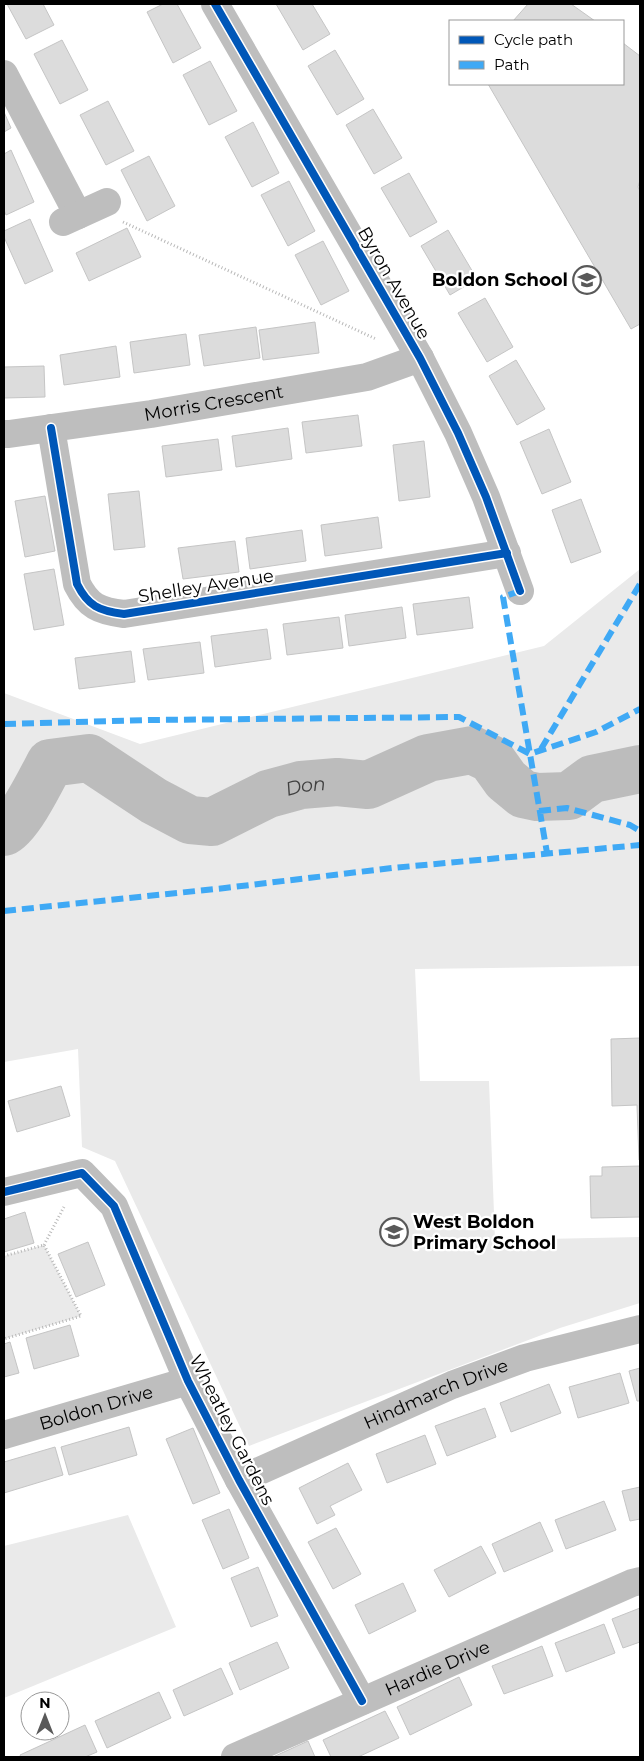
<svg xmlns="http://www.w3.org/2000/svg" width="644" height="1761" font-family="Montserrat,sans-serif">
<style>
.green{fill:#eaeaea}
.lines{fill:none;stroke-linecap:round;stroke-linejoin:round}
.river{stroke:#bcbcbc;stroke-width:48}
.building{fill:#dcdcdc;stroke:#c5c5c5}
.path{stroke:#b8b8b8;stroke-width:3;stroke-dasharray:1 2.5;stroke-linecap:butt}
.minor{stroke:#bebebe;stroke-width:28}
.quiet{stroke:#3fa9f5;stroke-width:6;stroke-dasharray:12 6;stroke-linecap:butt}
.cycleway-casing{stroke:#fff;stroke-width:11}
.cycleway{stroke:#0057b8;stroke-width:8}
.labels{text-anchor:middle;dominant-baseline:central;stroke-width:4.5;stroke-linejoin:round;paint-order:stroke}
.poi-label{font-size:18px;font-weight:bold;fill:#000;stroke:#fff;text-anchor:end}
.street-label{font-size:18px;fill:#000;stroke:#fff}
.water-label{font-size:19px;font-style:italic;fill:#404040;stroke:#fff}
</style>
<rect width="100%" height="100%" fill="#fff"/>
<!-- green -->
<path class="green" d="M640 569V966L415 969 420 1081H489L495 1240 640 1237V1303L560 1328 249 1446 115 1161 82 1147 78 1049 4 1062V693L140 744 544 646Z
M44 1245 81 1316 4 1339V1256Z
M128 1515 176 1627 4 1698V1546Z"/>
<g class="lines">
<!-- river -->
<path class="river" id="s1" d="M4 832C18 827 42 778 50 763L89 758 154 801 190 820 212 822 268 794 301 785 337 782 368 785 428 758 472 750 491 759 506 780 523 794 537 797 569 796 592 779 640 769"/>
</g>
<!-- building -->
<path class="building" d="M7 4H43L54 25 26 39Z
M163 4H177L201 48 173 63 147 12Z
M276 4H312L330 34 303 50Z
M528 4H571L595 21H513Z
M62 40 88 90 60 104 34 54Z
M623 43 640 56V180L638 187 640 191V324L631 329 488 84H623Z
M335 50 364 99 337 115 308 66Z
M210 61 237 111 209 125 183 75Z
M108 101 134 151 106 165 80 115Z
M373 109 402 158 374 174 346 125Z
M4 112 11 128 4 132Z
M253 122 279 173 252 187 225 137Z
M11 150 34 202 6 215 4 210V154Z
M149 156 175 206 147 221 121 170Z
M409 173 437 222 410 237 381 188Z
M289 181 315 231 288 246 261 195Z
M30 219 53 271 25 284 4 237V231Z
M127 228 141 257 89 281 76 253Z
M448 230 477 279 450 295 421 246Z
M323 241 349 291 321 305 295 255Z
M485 298 513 347 487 362 458 313Z
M315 322 319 353 263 360 259 330Z
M256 327 260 358 204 366 199 335Z
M186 334 190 365 134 373 130 342Z
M116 346 120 377 64 385 60 355Z
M516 360 545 409 517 425 489 376Z
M44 366 45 397 4 398V367Z
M358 415 362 446 306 453 302 422Z
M288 428 292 459 236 467 232 436Z
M549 429 571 482 542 494 520 442Z
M218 439 222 470 166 477 162 446Z
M424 441 430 497 399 501 393 445Z
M139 491 145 547 114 550 108 494Z
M45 496 55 551 25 557 15 501Z
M581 499 601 552 571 563 552 510Z
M378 517 382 548 325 556 321 525Z
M302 530 306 561 250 569 246 538Z
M235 541 239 572 183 579 178 548Z
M54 569 64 625 34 630 24 574Z
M469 597 473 628 417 635 413 604Z
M402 607 406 638 349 646 345 615Z
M339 617 343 648 287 655 283 624Z
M267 629 271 659 215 667 211 636Z
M200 642 204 673 148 680 143 649Z
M131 651 135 682 79 689 75 658Z
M640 1038V1160H639L637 1105 612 1106 611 1039Z
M61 1086 70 1116 17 1132 8 1101Z
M640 1166V1217L591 1218 590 1176H602V1167Z
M25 1212 34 1243 4 1252V1219Z
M88 1242 105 1285 76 1297 58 1254Z
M70 1325 79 1356 34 1369 26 1338Z
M10 1342 19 1373 4 1377V1344Z
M640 1368V1401H637L629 1371Z
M620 1373 629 1403 578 1418 569 1387Z
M549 1384 561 1413 511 1432 500 1403Z
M485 1408 496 1437 447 1456 435 1426Z
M129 1427 137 1455 69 1475 61 1447Z
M193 1428 220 1493 193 1504 166 1439Z
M425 1435 436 1464 387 1483 376 1454Z
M55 1447 63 1475 4 1493V1462Z
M348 1463 362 1490 330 1506 335 1515 317 1524 299 1488Z
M640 1487V1519L630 1521 622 1491Z
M604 1501 616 1530 566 1549 555 1520Z
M229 1509 249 1558 223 1569 202 1520Z
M540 1522 553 1551 504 1572 492 1544Z
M336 1528 361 1574 333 1589 308 1542Z
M481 1546 496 1573 449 1597 434 1570Z
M258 1567 278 1616 251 1627 231 1578Z
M403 1583 416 1611 369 1634 355 1605Z
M640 1608V1642L623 1648 612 1619Z
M604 1624 615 1653 566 1672 555 1643Z
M277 1642 289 1668 240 1690 229 1663Z
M542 1646 553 1676 504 1694 492 1666Z
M221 1668 233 1694 184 1716 173 1690Z
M459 1677 472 1705 410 1735 397 1707Z
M159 1692 171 1718 107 1748 95 1721Z
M385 1711 399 1738 358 1757H331L323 1740Z
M85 1725 97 1752 85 1757H21L20 1755Z
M308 1741 315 1757H273Z"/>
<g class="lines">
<!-- path -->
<path class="path" d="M123 222 376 339
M44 1245 65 1205
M4 1256 44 1245 81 1316 4 1339"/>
<!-- minor -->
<g class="minor">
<path d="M215 4 420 358 458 433 486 497 520 591"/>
<path d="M4 74 78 215"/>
<path d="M63 222 107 202"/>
<path d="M51 428 77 584C88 606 99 611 124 614L507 553"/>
<path id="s2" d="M4 434H9L151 414 367 377 420 358"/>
<path d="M4 1192 82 1173 114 1206 188 1381 239 1480 362 1701"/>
<path id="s3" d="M4 1435 188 1381"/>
<path id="s4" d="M239 1480 452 1385 525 1358 640 1329"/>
<path id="s5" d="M235 1757 632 1583 640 1581"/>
</g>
<!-- quiet -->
<path class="quiet" d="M520 591 503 597 547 853
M4 724 152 720 459 717 530 754 596 732 640 709
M541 749 640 584
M539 811 567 808 630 825 640 831
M4 911 225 888 392 868 640 845"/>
<defs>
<path id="cycleway" d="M215 4 420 358 458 433 486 497 520 591
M51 428 77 584C88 606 99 611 124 614L507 553
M4 1192 82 1173 114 1206 188 1381 239 1480 362 1701"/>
</defs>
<!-- cycleway casing -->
<use href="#cycleway" class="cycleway-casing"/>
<!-- cycleway -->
<use href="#cycleway" class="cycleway"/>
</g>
<!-- icons -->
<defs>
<symbol id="school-ring" viewBox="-11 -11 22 22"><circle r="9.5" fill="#fff" stroke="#595959" stroke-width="1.5"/><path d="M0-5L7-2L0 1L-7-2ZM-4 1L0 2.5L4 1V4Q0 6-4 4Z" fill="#595959"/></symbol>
</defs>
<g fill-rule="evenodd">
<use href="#school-ring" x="571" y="264" width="32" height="32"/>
<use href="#school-ring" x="378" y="1216" width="32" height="32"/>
</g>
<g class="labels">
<!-- poi labels -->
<g class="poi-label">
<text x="568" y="280">Boldon School</text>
<text x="413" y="1222" text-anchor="start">West Boldon<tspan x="413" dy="21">Primary School</tspan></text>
</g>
<!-- street labels -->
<g class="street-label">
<text transform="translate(394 283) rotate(60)">Byron Avenue</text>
<text stroke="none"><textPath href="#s2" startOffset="212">Morris Crescent</textPath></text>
<text transform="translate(206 586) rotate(-9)">Shelley Avenue</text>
<text stroke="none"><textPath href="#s4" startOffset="215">Hindmarch Drive</textPath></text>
<text stroke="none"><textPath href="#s3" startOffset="96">Boldon Drive</textPath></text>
<text transform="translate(232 1430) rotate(63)">Wheatley Gardens</text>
<text stroke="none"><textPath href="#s5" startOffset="221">Hardie Drive</textPath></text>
</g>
<!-- water labels -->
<g class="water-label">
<text stroke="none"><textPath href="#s1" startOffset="365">Don</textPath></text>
</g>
</g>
<!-- border -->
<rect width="644" height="1761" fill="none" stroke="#000000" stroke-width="10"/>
<!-- legend -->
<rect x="449" y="20" width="175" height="65" fill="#ffffff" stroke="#999999"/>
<rect x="459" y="36" width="25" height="8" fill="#0057b8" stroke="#999999"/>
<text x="494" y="45" font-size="15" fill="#000000">Cycle path</text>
<rect x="459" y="61" width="25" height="8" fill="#3fa9f5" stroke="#999999"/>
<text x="494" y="70" font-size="15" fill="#000000">Path</text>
<!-- north arrow -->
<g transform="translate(45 1716)"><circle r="24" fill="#ffffff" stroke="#999999"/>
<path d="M0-4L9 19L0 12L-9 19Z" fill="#595959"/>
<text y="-8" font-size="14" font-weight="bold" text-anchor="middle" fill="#000000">N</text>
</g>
</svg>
